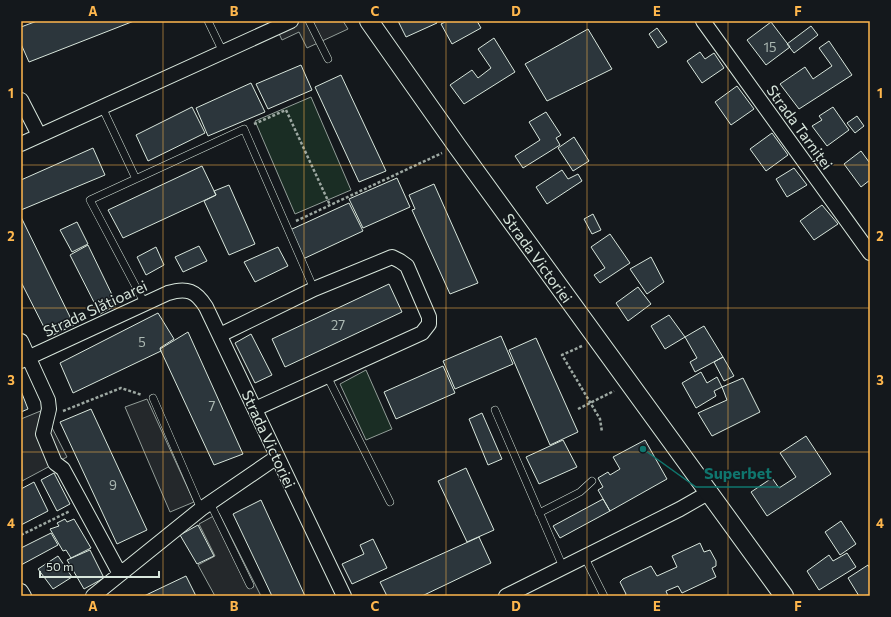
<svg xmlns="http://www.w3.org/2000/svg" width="891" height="617" font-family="Commissioner,sans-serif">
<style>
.green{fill:#1a2d24;stroke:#939e99}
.parking{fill:#24282b;stroke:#939e99}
.building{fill:#2c363c;stroke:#d8e6dc}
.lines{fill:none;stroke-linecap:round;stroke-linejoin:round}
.service-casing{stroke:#d8e6dc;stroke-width:8}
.minor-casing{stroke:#d8e6dc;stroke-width:16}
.tertiary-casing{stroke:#d8e6dc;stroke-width:20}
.path{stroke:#9da8a2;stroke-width:2.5;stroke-dasharray:3 2;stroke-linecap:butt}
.service{stroke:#14181c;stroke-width:7}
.minor{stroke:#14181c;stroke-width:14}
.tertiary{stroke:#14181c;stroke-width:18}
.grid{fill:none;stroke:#ffb74d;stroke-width:1;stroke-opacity:0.55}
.labels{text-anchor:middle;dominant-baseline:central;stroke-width:3;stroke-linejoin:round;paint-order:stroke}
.number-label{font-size:13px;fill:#adbab4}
.street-label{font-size:15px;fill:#d8e6dc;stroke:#14181c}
.leader{fill:none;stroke:#0f766e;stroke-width:1.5}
.callout-dot{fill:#0f766e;stroke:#14181c;stroke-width:1.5}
.callout-label{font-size:16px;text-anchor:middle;font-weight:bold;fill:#0f766e;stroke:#14181c;stroke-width:3;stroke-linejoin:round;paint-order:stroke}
.neatline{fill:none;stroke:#ffb74d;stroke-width:1.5}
.grid-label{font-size:13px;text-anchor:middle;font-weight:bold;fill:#ffb74d}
</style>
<rect width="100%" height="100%" fill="#14181c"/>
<!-- green -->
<path class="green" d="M311 97 351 190 295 214 255 121Z
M366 370 392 429 366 440 340 384Z"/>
<!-- parking -->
<path class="parking" d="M273 21H343L348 29 307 48 299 32 282 40Z
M147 399 194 502 170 512 125 407Z
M43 410 67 457 22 481 21 419Z
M219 513 261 596H215L198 565 215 556 199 524Z"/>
<!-- building -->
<path class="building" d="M37 21H134L29 62 21 44V27Z
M398 21H436L437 23 406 37Z
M447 21H477L481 28 452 44 441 24Z
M771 22 790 47 766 65 747 40Z
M811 26 818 35 794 53 787 44Z
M657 28 667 42 658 48 649 34Z
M588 29 612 69 547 101 525 64Z
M494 38 515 72 464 104 450 85 472 70 478 78 491 68 478 49Z
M829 41 852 75 799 109 780 84 805 67 813 79 832 66 819 48Z
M700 52 705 59 714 53 724 68 702 83 687 61Z
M301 65 312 90 268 109 256 84Z
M341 75 386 171 359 182 315 87Z
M251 83 265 112 208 136 196 108Z
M737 86 754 109 731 125 715 102Z
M192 107 205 133 148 161 136 135Z
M833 107 849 130 827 146 812 126 822 120 819 116Z
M546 112 561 135 556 138 560 145 523 168 515 156 540 140 529 122Z
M857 116 864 126 855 133 847 123Z
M772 133 788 155 766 171 750 149Z
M574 137 589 161 573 171 558 148Z
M93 148 105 175 21 210V180Z
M861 151 869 162H870V180L861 187 844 164Z
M202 166 216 195 123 238 108 210Z
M794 168 807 185 787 197 776 179Z
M562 170 568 179 578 174 582 181 547 204 536 187Z
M397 178 410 207 363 228 349 199Z
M434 184 478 283 450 294 412 210 415 209 409 195Z
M229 185 255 244 229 255 204 201 216 195 214 191Z
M349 203 363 231 303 259 290 230Z
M822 205 838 224 814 240 800 221Z
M593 214 601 230 592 234 584 219Z
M21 217 74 325 49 337 21 282Z
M77 222 88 244 72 252 60 230Z
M610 234 630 263 600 283 594 275 605 268 591 247Z
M88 245 117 305 100 314 70 255Z
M199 246 207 261 183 272 175 257Z
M156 247 164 265 146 275 137 257Z
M278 247 288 266 255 282 244 262Z
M651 257 664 282 647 294 630 269Z
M389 284 402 312 285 367 272 339Z
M638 287 651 304 628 321 616 303Z
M158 313 174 339 160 348 161 351 73 393 60 363Z
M669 315 685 337 665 349 651 326Z
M704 326 723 357 695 372 690 362 697 358 685 337Z
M188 332 243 454 214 465 160 349Z
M251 334 272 375 255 383 235 343Z
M501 336 513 364 455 389 443 361Z
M536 338 578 432 550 445 509 350Z
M723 357 734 376 724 381 714 362Z
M443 366 455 393 396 419 384 392Z
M701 372 707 383 717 377 722 387 714 391 716 396 696 408 682 383Z
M743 378 760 412 712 436 698 413 727 400 722 387Z
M21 391 28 409 21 412Z
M91 409 147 530 117 544 60 422Z
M482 413 502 459 488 465 469 419Z
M806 436 831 474 767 516 751 492 772 478 779 488 796 477 780 453Z
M563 440 577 467 539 484 526 457Z
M645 440 667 479 610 511 598 490 603 487 598 478 608 472 610 475 620 469 613 457Z
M466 468 494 530 467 542 438 481Z
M54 473 70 504 57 511 41 480Z
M34 482 48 511 21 525V489Z
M603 499 610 511 560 538 553 526Z
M261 500 305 596H272L233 514Z
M65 519 67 522 74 519 91 548 71 558 66 550 63 551 50 529 59 526 57 523Z
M841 521 856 544 840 555 825 532Z
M198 525 214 556 197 564 180 535Z
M51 533 58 545 21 565V548Z
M479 537 491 563 422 596H387L380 582Z
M373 539 387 568 352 584 342 564 364 554 360 545Z
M700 543 704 552 710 550 716 561V566L712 568 716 577 682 593 678 586 666 591 668 596H625L626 594 620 582 623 579 651 566 657 576 677 567 672 556Z
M90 550 104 578 84 589 67 560Z
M847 553 856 567 819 590 807 571 829 555 833 561Z
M58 556 72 577 53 589 38 569Z
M868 565 870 569V595L859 596 848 578Z
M186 576 196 596H144Z"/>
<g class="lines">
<defs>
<path id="service" d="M208 21 223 52
M309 21 328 59
M102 107 136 179
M145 304 90 200 244 129 314 289
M327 376 390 502
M153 398 201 509
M495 410 563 567
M210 503 250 585
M539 513 580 492 592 481
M584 556 604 596"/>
<path id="minor" d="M703 21 870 253
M21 100 39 135
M21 144 291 21
M220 335 314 289 392 257 400 261 407 266 429 317V324L422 333 255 409
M21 341 48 400 49 409 43 434 55 463 63 469 120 574
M21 361 168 293C187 287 196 291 206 307L344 596
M21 591 24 596
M93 596 201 509 277 457
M506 596 680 509 708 493"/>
<path id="tertiary" d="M369 21 457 146 784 596"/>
</defs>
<!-- service casing -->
<use href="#service" class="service-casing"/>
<!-- minor casing -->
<use href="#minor" class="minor-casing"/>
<!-- tertiary casing -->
<use href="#tertiary" class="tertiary-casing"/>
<!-- path -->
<path class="path" d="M254 124 286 110 330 205
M296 221 442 153
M582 346 562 355 600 419 602 432
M578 409 614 391
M63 411 121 388 142 395
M21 535 70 511"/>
<!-- service -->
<use href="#service" class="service"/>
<!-- minor -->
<use href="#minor" class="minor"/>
<!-- tertiary -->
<use href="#tertiary" class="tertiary"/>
</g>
<!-- grid -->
<path class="grid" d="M163 21V596M304 21V596M446 21V596M587 21V596M728 21V596M21 165H870M21 308H870M21 452H870"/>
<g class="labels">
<!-- number labels -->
<g class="number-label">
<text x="770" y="47">15</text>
<text x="338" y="325">27</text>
<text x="142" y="342">5</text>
<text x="212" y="406">7</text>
<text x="113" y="485">9</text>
</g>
<!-- street labels -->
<g class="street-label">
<text transform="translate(800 127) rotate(54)">Strada Tarniței</text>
<text transform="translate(538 258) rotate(54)">Strada Victoriei</text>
<text transform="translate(95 308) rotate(-25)">Strada Slătioarei</text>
<text transform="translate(269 439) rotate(65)">Strada Victoriei</text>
</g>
</g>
<!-- callouts -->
<path class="leader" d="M643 449L696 487H780"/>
<circle class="callout-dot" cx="643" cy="449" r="4"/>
<g class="callout-label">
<text x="738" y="479">Superbet</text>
</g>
<!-- border -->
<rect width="891" height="617" fill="none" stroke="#14181c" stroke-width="44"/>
<!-- scale -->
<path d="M40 571v6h119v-6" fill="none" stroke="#d8e6dc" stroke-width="2"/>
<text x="46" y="571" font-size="12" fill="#d8e6dc" stroke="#14181c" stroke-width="3" paint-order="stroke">50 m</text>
<rect x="22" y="22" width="847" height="573" class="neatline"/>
<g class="grid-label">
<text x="93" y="16">A</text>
<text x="234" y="16">B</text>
<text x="375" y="16">C</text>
<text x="516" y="16">D</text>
<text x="657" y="16">E</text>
<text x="798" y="16">F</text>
<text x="11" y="98">1</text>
<text x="880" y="98">1</text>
<text x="11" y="241">2</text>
<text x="880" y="241">2</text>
<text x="11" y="385">3</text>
<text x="880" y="385">3</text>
<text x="11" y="528">4</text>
<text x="880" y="528">4</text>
<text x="93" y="611">A</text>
<text x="234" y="611">B</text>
<text x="375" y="611">C</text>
<text x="516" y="611">D</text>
<text x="657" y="611">E</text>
<text x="798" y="611">F</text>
</g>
</svg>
